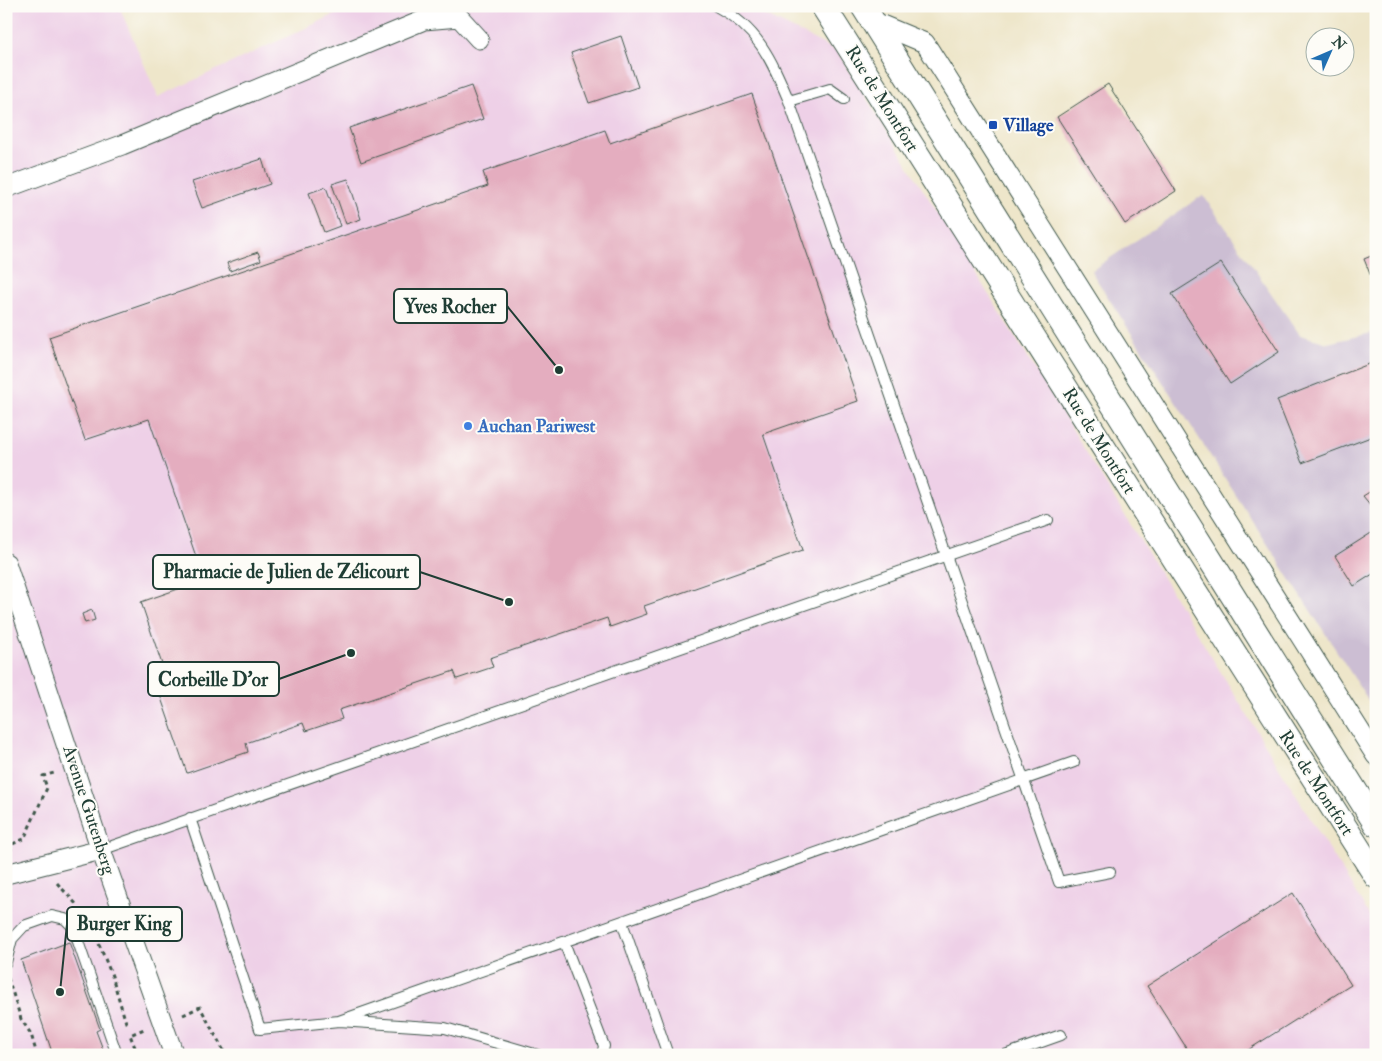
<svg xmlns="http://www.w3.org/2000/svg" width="1382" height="1061" font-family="'IM FELL Double Pica',serif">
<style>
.built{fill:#eed0e7}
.industrial{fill:#ccbed3}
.building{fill:#e4adbf}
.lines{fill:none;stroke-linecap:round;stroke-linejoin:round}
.service-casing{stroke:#3e564a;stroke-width:12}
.minor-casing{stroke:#3e564a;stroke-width:21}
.tertiary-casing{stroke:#3e564a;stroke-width:26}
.path{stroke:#3e564a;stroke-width:3;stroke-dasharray:4 4;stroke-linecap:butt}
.service{stroke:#fff;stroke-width:10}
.minor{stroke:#fff;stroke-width:19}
.tertiary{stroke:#fff;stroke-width:24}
.transit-dot{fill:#1a4fb4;stroke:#fdfcf7;stroke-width:2}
.shop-dot{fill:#3f7fe0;stroke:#fdfcf7;stroke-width:2}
.labels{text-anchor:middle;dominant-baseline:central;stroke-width:4;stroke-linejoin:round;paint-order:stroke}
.street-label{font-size:18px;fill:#1f3d34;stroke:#fdfcf7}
.transit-label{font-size:18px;font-weight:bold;fill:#164399;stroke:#fdfcf7;text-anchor:start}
.shop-label{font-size:18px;font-weight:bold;fill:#366cbe;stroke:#fdfcf7;text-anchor:start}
.leader{fill:none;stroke:#1f3d34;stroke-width:2}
.callout-dot{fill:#1f3d34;stroke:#fdfcf7;stroke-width:2}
.callout{fill:#fdfcf7;stroke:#1f3d34;stroke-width:2}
.callout-label{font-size:19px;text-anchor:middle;font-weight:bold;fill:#1f3d34}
</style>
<rect width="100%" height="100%" fill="#fdfcf7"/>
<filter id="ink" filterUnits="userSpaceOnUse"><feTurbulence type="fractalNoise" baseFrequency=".02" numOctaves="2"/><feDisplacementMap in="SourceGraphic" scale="10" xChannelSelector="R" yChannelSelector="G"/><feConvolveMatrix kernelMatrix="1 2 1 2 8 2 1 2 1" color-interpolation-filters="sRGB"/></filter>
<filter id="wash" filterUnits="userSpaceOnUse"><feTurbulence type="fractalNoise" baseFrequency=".0096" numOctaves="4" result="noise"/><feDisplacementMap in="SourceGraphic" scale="20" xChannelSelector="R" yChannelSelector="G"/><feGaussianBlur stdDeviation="1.12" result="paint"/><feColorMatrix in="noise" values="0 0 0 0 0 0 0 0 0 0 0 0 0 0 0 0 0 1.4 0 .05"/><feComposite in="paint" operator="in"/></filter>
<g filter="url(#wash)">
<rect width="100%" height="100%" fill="#eee6ca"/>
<!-- built -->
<path class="built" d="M6 6H119L158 97 353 6H747L837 51 1052 396 1376 926V1055H6Z"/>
<!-- industrial -->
<path class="industrial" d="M1203 195 1300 335 1328 343 1376 332V712L1091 271Z"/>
<g id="blocks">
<!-- building -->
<path class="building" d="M621 36 638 87 589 103 571 53Z
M1108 84 1176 191 1125 224 1057 117Z
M471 86 483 119 361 162 349 128Z
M752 94 858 401 763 434 803 550 644 606 647 614 610 627 607 618 490 658 493 667 457 679 454 671 339 710 342 719 306 731 303 723 246 743 248 752 187 773 160 695 171 691 141 602 204 580 149 419 85 440 49 337 488 186 483 172 605 130 610 143Z
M262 159 270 184 202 208 192 182Z
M348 179 361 219 346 224 332 184Z
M326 187 340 226 324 232 309 193Z
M258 252 261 260 230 271 227 263Z
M1376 254V284H1374L1364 259Z
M1221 263 1279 352 1230 384 1172 294Z
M1374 362 1376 367V435L1302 463 1277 400Z
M1376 488V512L1363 496Z
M1376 530V572L1354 586 1335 556Z
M92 610 95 620 85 623 82 614Z
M1293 893 1351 985 1240 1055H1191L1147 986Z
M69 942 100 1029 96 1031 104 1052 97 1055H53L21 960Z"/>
</g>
</g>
<g filter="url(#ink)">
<use href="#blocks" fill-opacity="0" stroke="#3e564a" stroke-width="1"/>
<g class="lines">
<defs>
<path id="service" d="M716 6C758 28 771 59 789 101L1059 882 1110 872
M789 101 830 89 844 99
M190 818 260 1029 339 1021 445 1028 538 1055
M101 850 1048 520
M622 922 668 1055
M564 942 604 1046 602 1055
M6 962 12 939 24 926 52 916 65 919 73 927 117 1055
M339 1021 1074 762
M1005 1055 1061 1035"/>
<path id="minor" d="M870 20 925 43 1376 756
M6 188 122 145 424 20 459 17 479 39
M6 563 101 850 174 1055
M6 874 101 850"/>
<path id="tertiary" d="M823 6 1376 876
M863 6 1376 824"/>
</defs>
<!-- service casing -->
<use href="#service" class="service-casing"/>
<!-- minor casing -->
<use href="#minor" class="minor-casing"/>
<!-- tertiary casing -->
<use href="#tertiary" class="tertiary-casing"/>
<!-- path -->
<path class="path" d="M11 850 10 845 24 839 47 788 43 776 54 773
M57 883 77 905
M99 944 112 976 127 1026
M8 978 21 1019 31 1034 37 1055
M183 1015 200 1007 226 1055
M138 1055 130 1035 144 1029"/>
<!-- service -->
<use href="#service" class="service"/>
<!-- minor -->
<use href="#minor" class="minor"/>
<!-- tertiary -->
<use href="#tertiary" class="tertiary"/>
</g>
</g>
<!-- markers -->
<rect class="transit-dot" x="988" y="120" width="10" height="10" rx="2.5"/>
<circle class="shop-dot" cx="468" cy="426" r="5"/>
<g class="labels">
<!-- street labels -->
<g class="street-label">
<text transform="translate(882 99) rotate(58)">Rue de Montfort</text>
<text transform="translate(1099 441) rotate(58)">Rue de Montfort</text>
<text transform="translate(1316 783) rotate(57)">Rue de Montfort</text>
<text transform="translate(89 810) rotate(72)">Avenue Gutenberg</text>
</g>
<!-- transit labels -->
<g class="transit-label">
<text x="1003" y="125">Village</text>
</g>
<!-- shop labels -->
<g class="shop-label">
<text x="478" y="426">Auchan Pariwest</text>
</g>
</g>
<!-- callouts -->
<path class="leader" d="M559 370L507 306M509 602L420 572M351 653L279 679M60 992L67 924"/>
<g class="callout-dot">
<circle cx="559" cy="370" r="5"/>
<circle cx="509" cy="602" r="5"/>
<circle cx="351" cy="653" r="5"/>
<circle cx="60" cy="992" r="5"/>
</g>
<g class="callout">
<rect x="394" y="289" width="113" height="34" rx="5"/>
<rect x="153" y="555" width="267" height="34" rx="5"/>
<rect x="148" y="662" width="131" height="34" rx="5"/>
<rect x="67" y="907" width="115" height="34" rx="5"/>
</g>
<g class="callout-label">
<text x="450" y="313">Yves Rocher</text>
<text x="286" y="578">Pharmacie de Julien de Zélicourt</text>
<text x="213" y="686">Corbeille D'or</text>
<text x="124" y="930">Burger King</text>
</g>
<!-- margin -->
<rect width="1382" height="1061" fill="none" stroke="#fdfcf7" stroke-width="25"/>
<!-- north arrow -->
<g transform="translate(1330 52) rotate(45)"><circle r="24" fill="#fdfcf7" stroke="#a4b0a9"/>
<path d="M0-4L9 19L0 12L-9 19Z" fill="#1f6fb2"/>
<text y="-8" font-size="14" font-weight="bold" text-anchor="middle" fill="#1f3d34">N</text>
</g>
</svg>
